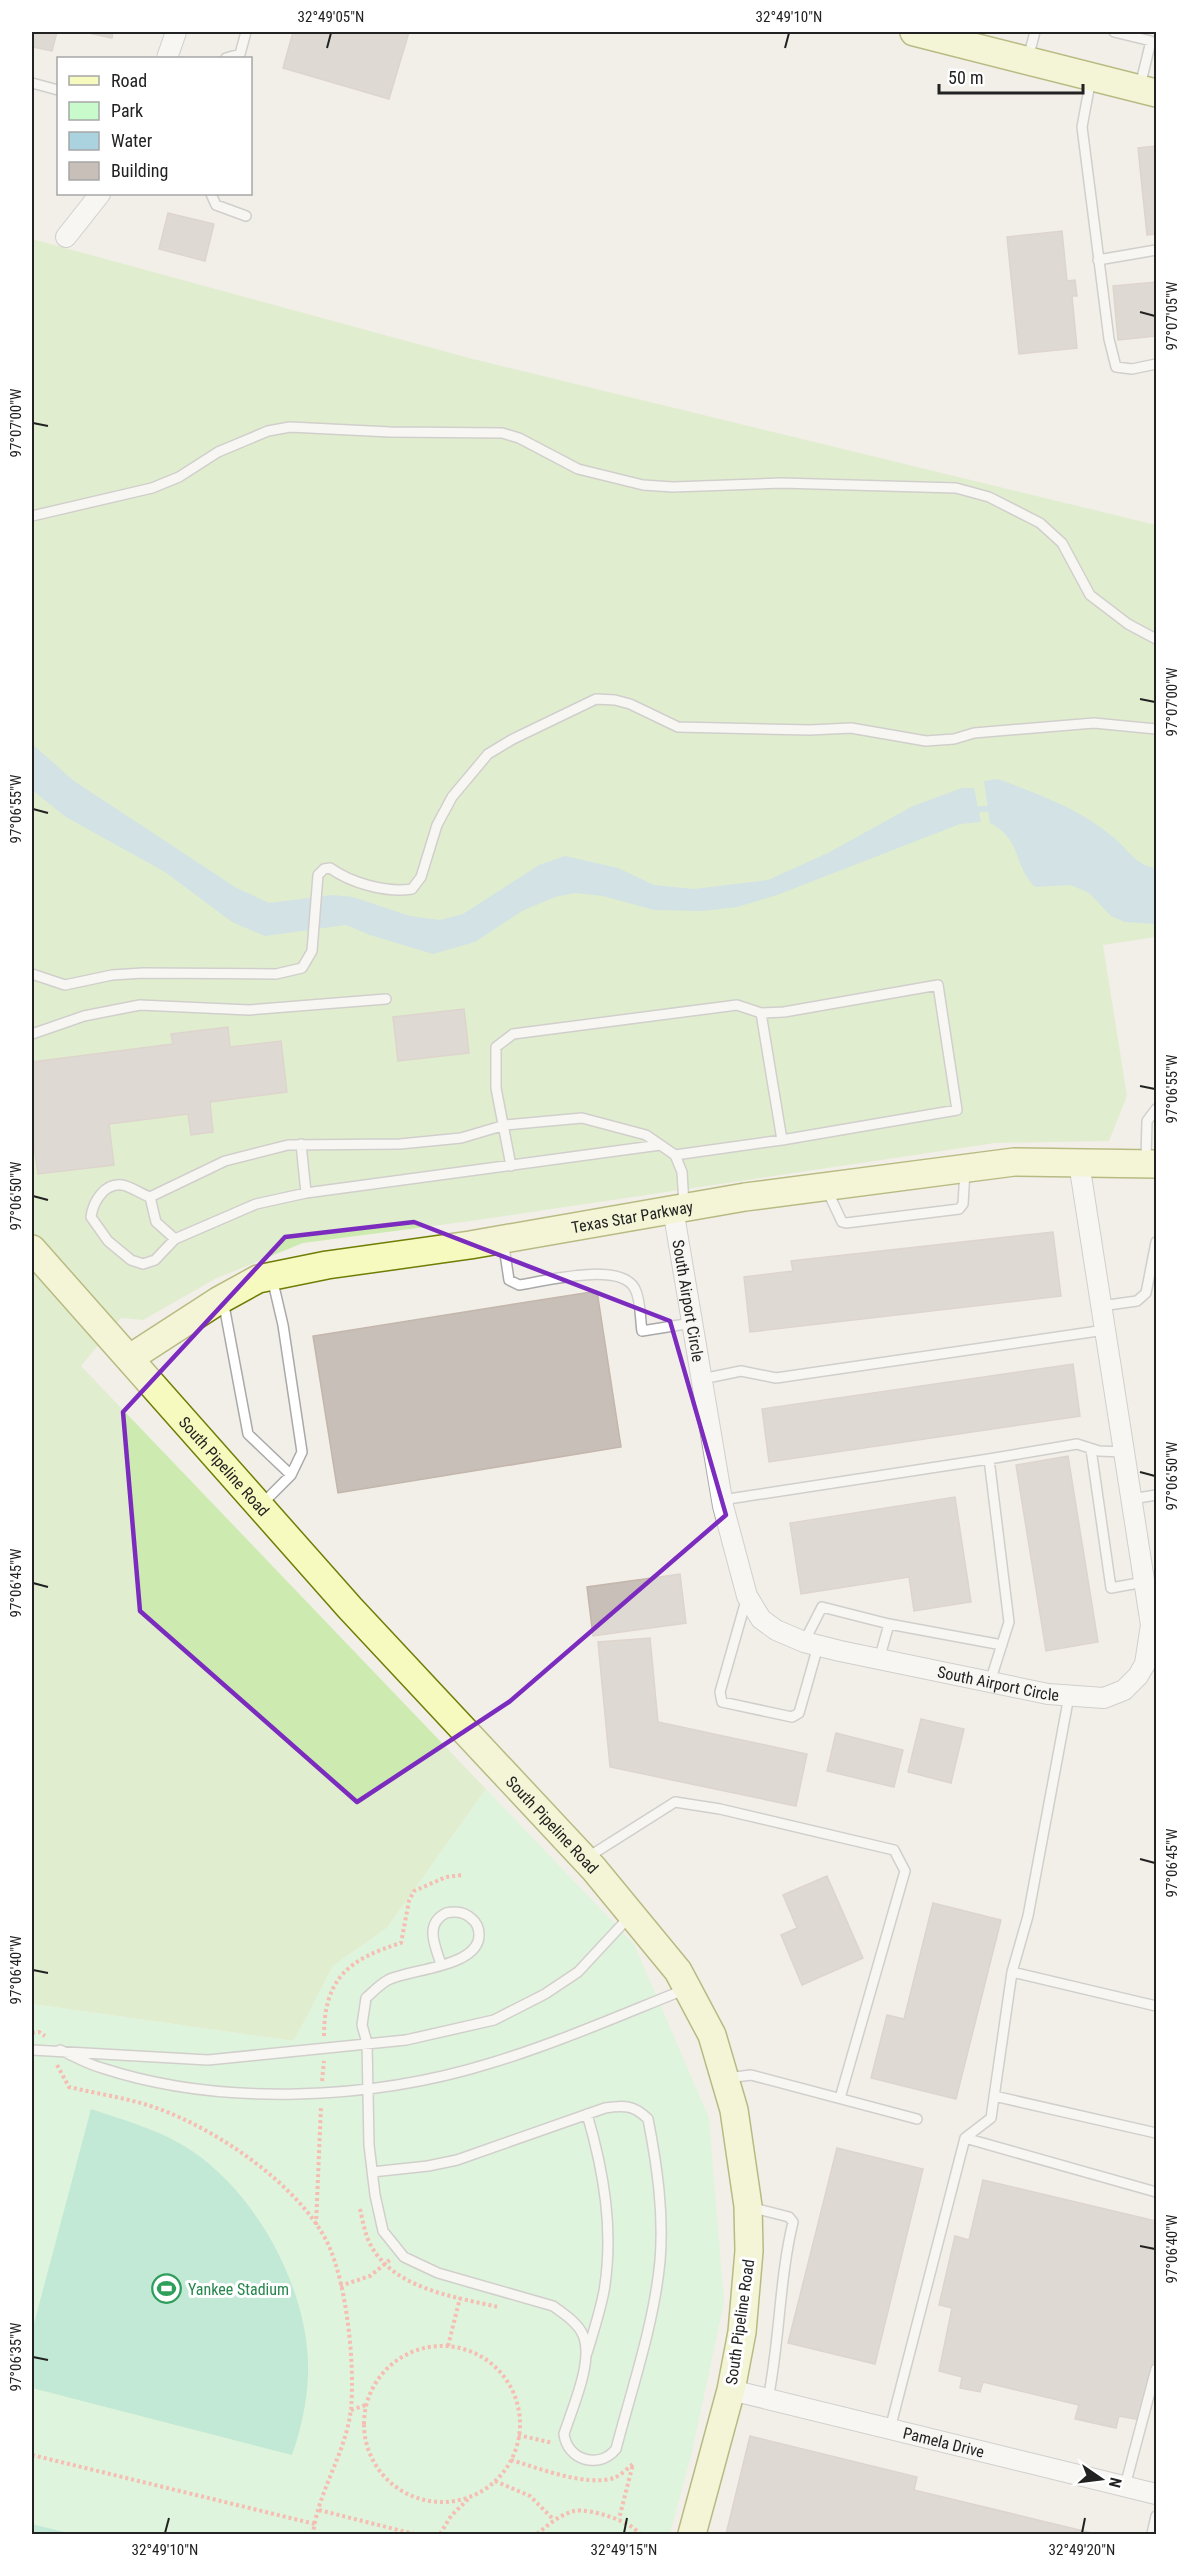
<svg xmlns="http://www.w3.org/2000/svg" width="1188" height="2566" font-family="'Roboto Condensed',sans-serif">
<style>
.grass{fill:#cdebb0}
.park{fill:#c8facc}
.pitch{fill:#88e0be}
.water{fill:#aad3df}
.lines{fill:none;stroke-linecap:round;stroke-linejoin:round}
.stream{stroke:#aad3df;stroke-width:6}
.building{fill:#c7bfb8;stroke:#c4b6ab;stroke-width:1.5}
.lane-casing{stroke:#a9a9a9;stroke-width:12}
.street-casing{stroke:#a9a9a9;stroke-width:22}
.secondary-casing{stroke:#707d05;stroke-width:30}
.path{stroke:#fa8072;stroke-width:4;stroke-dasharray:3 3;stroke-linecap:butt}
.lane{stroke:#fff;stroke-width:9}
.street{stroke:#fff;stroke-width:20}
.secondary{stroke:#f7fabf;stroke-width:27}
.marked{fill:none;stroke:#7b2cbf;stroke-width:4.5;stroke-linejoin:round}
.ticks{fill:none;stroke:#222;stroke-width:2}
.labels{text-anchor:middle;dominant-baseline:central;stroke-width:6;stroke-linejoin:round;paint-order:stroke}
.street-label{font-size:16px;fill:#222;stroke:#fff}
.leisure-label{font-size:16px;fill:#27864d;stroke:#fff;text-anchor:start}
.neatline{fill:none;stroke:#222;stroke-width:2}
.ticks-label{font-size:15px;text-anchor:middle;fill:#222}
</style>
<rect width="100%" height="100%" fill="#f2efe9"/>
<!-- grass -->
<path class="grass" d="M32 239 473 359 1156 525V937L1103 945 1127 1096 1109 1141 995 1143 471 1221 303 1243 215 1279 143 1320 121 1318 81 1366 486 1789 387 1928 333 1966 294 2041 32 2004Z"/>
<!-- park -->
<path class="park" d="M486 1789 634 1944 709 2118 724 2302 692 2452 670 2534H32V2004L294 2041 333 1966 387 1928Z"/>
<!-- pitch -->
<path class="pitch" d="M91 2109C124 2120 163 2131 192 2151 259 2196 311 2294 308 2375 307 2402 301 2430 292 2455L32 2388V2331Z
M32 2524 72 2534H32Z"/>
<!-- water -->
<path class="water" d="M32 744 74 781 235 887 269 903 331 895 353 897 410 916 440 920 463 914 539 865 565 856 618 868 654 885 694 889 768 880 828 853 913 806 962 788H974L981 822 960 824 777 895 737 907 703 911 654 910 603 896 575 893 555 897 522 911 475 942 433 954 370 935 346 925 265 936 232 922 165 872 66 817 32 790Z
M998 779C1038 794 1080 809 1113 837 1128 849 1136 866 1156 868V924L1125 922 1111 916 1089 893 1071 885 1035 887C1013 866 1023 840 990 823L984 781Z"/>
<g class="lines">
<!-- stream -->
<path class="stream" d="M972 810 995 808"/>
</g>
<!-- building -->
<path class="building" d="M32 32H57L52 51 32 47Z
M84 32H113L112 38Z
M293 32H409L389 99 283 68Z
M1156 146V234L1147 235 1138 148Z
M168 213 214 224 205 261 159 249Z
M1062 231 1067 281 1075 280 1077 296H1072L1077 348 1019 354 1007 237Z
M1156 282V336L1118 340 1113 286Z
M464 1009 469 1053 398 1061 393 1017Z
M228 1027 230 1047 281 1041 287 1092 210 1102 213 1132 191 1135 188 1114 109 1124 114 1165 38 1174 34 1146 32 1147V1062L173 1044 171 1034Z
M1053 1232 1061 1296 750 1332 744 1277 793 1271 791 1261Z
M597 1291 621 1447 338 1493 313 1336Z
M1073 1364 1080 1416 769 1462 762 1409Z
M1068 1456 1098 1642 1046 1651 1016 1465Z
M955 1497 971 1602 914 1611 909 1577 801 1594 790 1523Z
M680 1574 686 1623 593 1636 587 1587Z
M650 1638 658 1722 807 1754 796 1806 610 1767 598 1642Z
M921 1719 964 1729 951 1783 908 1772Z
M836 1733 903 1750 894 1787 827 1771Z
M827 1876 863 1958 802 1985 781 1935 797 1928 783 1895Z
M933 1903 1001 1920 956 2099 871 2078 887 2015 904 2019Z
M837 2148 923 2169 875 2364 788 2343Z
M983 2180 1156 2221V2350L1140 2420 1119 2416 1116 2428 1075 2419 1079 2405 983 2382 980 2392 960 2388 962 2377 939 2371 952 2308 939 2305 955 2236 969 2240Z
M750 2436 917 2477 914 2490 1096 2534H726Z"/>
<g class="lines">
<defs>
<path id="lane" d="M1114 32 1151 41 1140 86
M226 58 240 54 246 32
M1028 58 1035 32
M1091 78 1082 127 1109 339 1116 367 1132 369 1156 364
M32 83 58 90
M211 194 216 205 246 216
M1098 260 1156 250
M32 516 152 488 179 477 218 452 268 431 290 427 390 432 502 433 519 438 578 469 643 485 673 487 781 483 956 488 989 497 1040 523 1062 543 1090 595 1128 624 1156 639
M32 974 65 985 112 975 143 973 276 974 302 968 312 951 318 875 324 869 330 868C351 883 386 893 412 889L421 877 437 825 452 797 488 754 513 739 596 699 615 700 630 704 678 727 810 730 851 728 926 741 954 739 974 733 1094 723 1156 729
M761 1013 784 1012 938 985 957 1110 782 1140
M32 1034 84 1016 140 1005 249 1010 386 999
M301 1144 306 1193
M660 1145 306 1193 256 1204 175 1239 155 1260 143 1264 131 1260 108 1241 91 1217C93 1202 104 1183 122 1185 130 1186 141 1194 150 1197L225 1161 288 1145 400 1144 461 1138 505 1125 582 1118 646 1135 675 1155 682 1172 684 1205
M1146 1160 1147 1121 1156 1109
M511 1166 496 1088V1047L513 1034 737 1005 761 1013 782 1140 675 1155
M827 1190 842 1222 846 1223 959 1209 963 1204 965 1171
M150 1197 156 1222 175 1239
M503 1240 509 1280 519 1285C545 1281 621 1261 635 1289 641 1300 640 1319 642 1331L692 1323
M223 1300 248 1434 291 1475
M1101 1306 1137 1301 1146 1293 1156 1242
M702 1379 741 1371 776 1378 1105 1330
M1091 1449 1111 1588 1144 1582
M1132 1499 1156 1495
M722 1500 989 1459
M261 1505 291 1475 302 1452 283 1325 272 1278
M747 1597 720 1692 722 1702 792 1717 799 1713 818 1646
M804 1642 822 1607 889 1624
M879 1660 889 1624 1002 1645
M990 1682 1009 1622 989 1459 1077 1444 1099 1451 1124 1452
M588 1857 675 1802 720 1809 894 1850 905 1871 840 2098
M1012 1972 1156 2006
M32 2050 208 2060 406 2040 494 2020 545 1994 578 1972 630 1916
M60 2050C74 2056 87 2064 102 2068 221 2107 372 2100 491 2063 557 2043 621 2015 686 1989
M727 2078 751 2075 917 2119
M994 2096 1156 2133
M587 2114C604 2172 614 2231 604 2291 600 2312 593 2333 587 2353
M965 2138 1156 2192
M372 2172 428 2166 457 2160 605 2108C624 2105 634 2105 648 2119 657 2165 664 2213 660 2261 654 2324 632 2388 616 2449 599 2470 567 2460 564 2434 572 2408 594 2361 583 2335 578 2323 563 2313 553 2306L438 2273 404 2257 383 2231 375 2195 369 2145 367 2043 362 2025 366 1998C373 1992 380 1984 388 1980 410 1969 479 1967 479 1935 479 1929 477 1923 472 1919 465 1912 455 1911 446 1913 424 1924 435 1946 441 1964
M750 2207 789 2217 793 2222C779 2280 780 2340 768 2399
M890 2429 965 2138 991 2118 1012 1972 1028 1916 1069 1696
M1125 2486 1156 2369
M1152 2534 1156 2516"/>
<g id="street">
<path d="M167 58 176 32"/>
<path d="M66 237 100 194"/>
<path id="s1" d="M673 1209 723 1506 747 1596 761 1619 776 1630 804 1642 840 1651 1048 1694 1104 1698 1124 1690 1138 1676 1145 1664 1151 1625 1079 1163"/>
<path id="s2" d="M731 2390 1156 2494"/>
</g>
<g id="secondary">
<path d="M914 32 1156 93"/>
<path id="s3" d="M32 1249 350 1608 594 1869 678 1971 712 2035 734 2110 748 2206 749 2251 742 2332 731 2390 692 2534"/>
<path id="s4" d="M130 1358 218 1301 258 1279 327 1265 470 1245 745 1197 1014 1162 1156 1164"/>
</g>
</defs>
<!-- lane casing -->
<use href="#lane" class="lane-casing"/>
<!-- street casing -->
<use href="#street" class="street-casing"/>
<!-- secondary casing -->
<use href="#secondary" class="secondary-casing"/>
<!-- path -->
<path class="path" d="M32 2033 39 2032 45 2036
M324 2036C324 1978 349 1959 401 1943L409 1901 414 1891 446 1877 463 1875
M57 2065 69 2087C94 2093 120 2097 144 2104 207 2122 299 2183 328 2244 347 2285 355 2364 351 2409 346 2453 318 2491 313 2534
M322 2081 324 2061
M360 2209C362 2218 364 2228 367 2237 387 2288 451 2296 498 2307
M316 2225 321 2106
M340 2286 370 2276 391 2259
M364 2424a78 78 0 1 1 156 0a78 78 0 1 1-156 0Z
M448 2346 460 2298
M351 2410 366 2405
M518 2435 553 2443
M32 2455 315 2524
M511 2460C539 2468 585 2487 614 2478 621 2475 628 2468 633 2464L619 2519
M495 2481 530 2496 554 2520
M319 2510 414 2534
M440 2534 451 2516 470 2497
M537 2534C548 2525 559 2515 574 2511 590 2508 630 2521 640 2534"/>
<!-- lane -->
<use href="#lane" class="lane"/>
<!-- street -->
<use href="#street" class="street"/>
<!-- secondary -->
<use href="#secondary" class="secondary"/>
</g>
<!-- marked area -->
<path d="M0 0H1188V2566H0ZM414 1222 670 1321 726 1515 509 1702 357 1802 140 1611 123 1412 285 1237Z" fill="#f2efe9" fill-opacity=".55" fill-rule="evenodd"/>
<path class="marked" d="M414 1222 670 1321 726 1515 509 1702 357 1802 140 1611 123 1412 285 1237Z"/>
<!-- ticks -->
<path class="ticks" d="M327 48 331 33M785 48 789 33M1140 312 1155 316M33 423 48 426M1140 699 1155 702M33 809 48 813M1140 1086 1155 1089M33 1196 48 1200M1140 1472 1155 1476M33 1583 48 1587M1140 1859 1155 1863M33 1970 48 1973M1140 2246 1155 2249M33 2357 48 2360M165 2533 169 2518M624 2533 627 2518M1082 2533 1085 2518"/>
<!-- icons -->
<defs>
<symbol id="stadium-ring" viewBox="-11 -11 22 22"><circle r="9.5" fill="#fff" stroke="#2e9e5b" stroke-width="1.5"/><path d="M0-5a6.5 5 0 1 0 0 10a6.5 5 0 1 0 0-10ZM-3.5-1.8h7v3.6h-7Z" fill="#2e9e5b"/></symbol>
</defs>
<g fill-rule="evenodd">
<use href="#stadium-ring" x="150" y="2272" width="33" height="33"/>
</g>
<g class="labels">
<!-- street labels -->
<g class="street-label">
<text stroke="none"><textPath href="#s4" startOffset="530">Texas Star Parkway</textPath></text>
<text stroke="none"><textPath href="#s1" startOffset="93">South Airport Circle</textPath></text>
<text stroke="none"><textPath href="#s3" startOffset="290">South Pipeline Road</textPath></text>
<text stroke="none"><textPath href="#s1" startOffset="669">South Airport Circle</textPath></text>
<text stroke="none"><textPath href="#s3" startOffset="776">South Pipeline Road</textPath></text>
<text transform="translate(740 2322) rotate(-82)">South Pipeline Road</text>
<text stroke="none"><textPath href="#s2" startOffset="219">Pamela Drive</textPath></text>
</g>
<!-- leisure labels -->
<g class="leisure-label">
<text x="188" y="2289">Yankee Stadium</text>
</g>
</g>
<!-- border -->
<rect width="1188" height="2566" fill="none" stroke="#ffffff" stroke-width="66"/>
<!-- legend -->
<rect x="57" y="57" width="195" height="138" fill="#ffffff" stroke="#a7a7a7" stroke-width="1.5"/>
<rect x="69" y="76" width="30" height="9" fill="#f7fabf" stroke="#a7a7a7" stroke-width="1.5"/>
<text x="111" y="87" font-size="18" fill="#222222">Road</text>
<rect x="69" y="102" width="30" height="18" fill="#c8facc" stroke="#a7a7a7" stroke-width="1.5"/>
<text x="111" y="117" font-size="18" fill="#222222">Park</text>
<rect x="69" y="132" width="30" height="18" fill="#aad3df" stroke="#a7a7a7" stroke-width="1.5"/>
<text x="111" y="147" font-size="18" fill="#222222">Water</text>
<rect x="69" y="162" width="30" height="18" fill="#c7bfb8" stroke="#a7a7a7" stroke-width="1.5"/>
<text x="111" y="177" font-size="18" fill="#222222">Building</text>
<!-- north arrow -->
<g transform="translate(1101 2479) rotate(104)" stroke="#ffffff" stroke-width="4.5" paint-order="stroke">
<path d="M0-4.5L10 22L0 15L-10 22Z" fill="#222222"/>
<text y="-9" font-size="16" font-weight="bold" text-anchor="middle" fill="#222222">N</text>
</g>
<!-- scale -->
<path d="M939 84v9h144v-9" fill="none" stroke="#222222" stroke-width="3"/>
<text x="948" y="84" font-size="18" fill="#222222" stroke="#ffffff" stroke-width="4.5" paint-order="stroke">50 m</text>
<rect x="33" y="33" width="1122" height="2500" class="neatline"/>
<g class="ticks-label">
<text x="331" y="22">32°49'05"N</text>
<text x="789" y="22">32°49'10"N</text>
<text transform="translate(1172 316) rotate(-90)" y="5">97°07'05"W</text>
<text transform="translate(16 423) rotate(-90)" y="5">97°07'00"W</text>
<text transform="translate(1172 702) rotate(-90)" y="5">97°07'00"W</text>
<text transform="translate(16 809) rotate(-90)" y="5">97°06'55"W</text>
<text transform="translate(1172 1089) rotate(-90)" y="5">97°06'55"W</text>
<text transform="translate(16 1196) rotate(-90)" y="5">97°06'50"W</text>
<text transform="translate(1172 1476) rotate(-90)" y="5">97°06'50"W</text>
<text transform="translate(16 1583) rotate(-90)" y="5">97°06'45"W</text>
<text transform="translate(1172 1863) rotate(-90)" y="5">97°06'45"W</text>
<text transform="translate(16 1970) rotate(-90)" y="5">97°06'40"W</text>
<text transform="translate(1172 2249) rotate(-90)" y="5">97°06'40"W</text>
<text transform="translate(16 2357) rotate(-90)" y="5">97°06'35"W</text>
<text x="165" y="2555">32°49'10"N</text>
<text x="624" y="2555">32°49'15"N</text>
<text x="1082" y="2555">32°49'20"N</text>
</g>
</svg>
